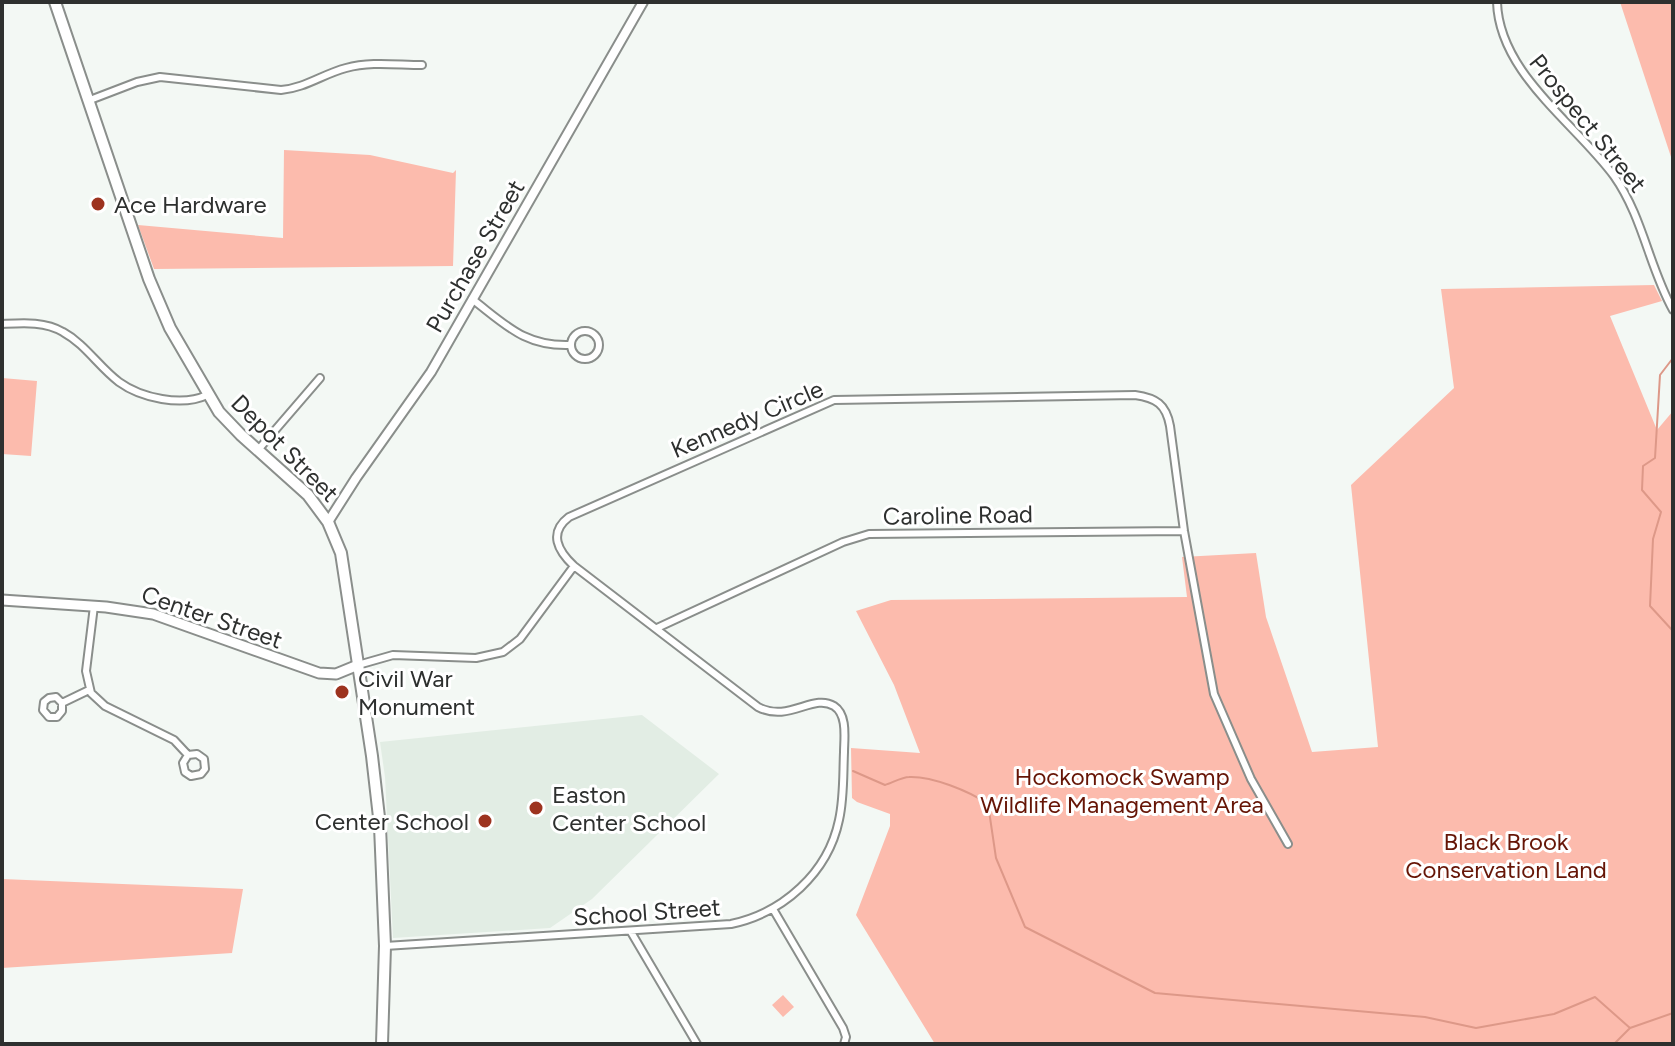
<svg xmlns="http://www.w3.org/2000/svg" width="1675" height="1046" font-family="Figtree,sans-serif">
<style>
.built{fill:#e2ede4}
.green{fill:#fcbbad}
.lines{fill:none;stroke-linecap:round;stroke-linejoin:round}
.stream{stroke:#dd9888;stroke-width:2}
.minor-casing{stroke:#8a8e8b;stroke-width:10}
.tertiary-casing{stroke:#8a8e8b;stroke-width:12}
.secondary-casing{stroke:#8a8e8b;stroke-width:13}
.trunk-casing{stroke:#8a8e8b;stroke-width:14}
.minor{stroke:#fff;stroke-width:6}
.tertiary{stroke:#fff;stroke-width:8}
.secondary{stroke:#fff;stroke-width:9}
.trunk{stroke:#fff;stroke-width:10}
.poi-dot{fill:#9d331f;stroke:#fff;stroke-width:3}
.labels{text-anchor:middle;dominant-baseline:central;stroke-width:6;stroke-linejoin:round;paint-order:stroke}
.street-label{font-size:24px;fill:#2e302f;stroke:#fff}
.poi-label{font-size:24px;fill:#2e302f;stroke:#fff;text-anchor:start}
.park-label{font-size:24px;fill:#661506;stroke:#fff}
</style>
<rect width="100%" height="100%" fill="#f3f8f4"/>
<!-- built -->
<path class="built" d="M642 715 719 774 592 899 550 928 393 938 385 777 380 742Z"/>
<!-- green -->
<path class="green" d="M1620 2H1673V163Z
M284 150 370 155 453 173 456 170 453 266 154 269 138 225 283 238Z
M1654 285 1662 301 1610 316 1657 430 1673 411V1044H935L856 915 890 826V814L857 802 852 798 851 748 920 753 894 685 856 611 891 600 1187 597 1182 557 1256 553 1266 617 1312 752 1378 747 1351 485 1454 388 1441 289Z
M2 378 37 381 31 456 2 454Z
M2 879 243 889 232 953 2 968Z
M783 995 794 1007 783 1017 772 1005Z"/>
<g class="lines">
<!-- stream -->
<path class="stream" d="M1673 358 1660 375 1655 458 1643 466 1642 490 1661 512 1653 539 1650 606 1673 631
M853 771 885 785C892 783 902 777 909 777 932 776 969 791 988 804L996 858 1025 927 1155 993 1425 1017 1476 1028 1554 1014 1595 997 1630 1028
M1614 1044 1630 1028 1673 1013"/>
<defs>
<path id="minor" d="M1497 2C1499 73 1575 123 1614 176 1643 217 1649 267 1673 310
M90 100 137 82 160 77 281 90C305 88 323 74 346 68 371 61 397 65 422 65
M472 299C506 325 525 347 571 345
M2 324C22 323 45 321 63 332 85 344 99 367 119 382 141 398 182 407 207 395
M571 345a14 14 0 1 1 28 0a14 14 0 1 1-28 0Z
M258 450 320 378
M94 606 86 671 91 693 105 706 174 740 188 755 183 763 185 772 191 776 201 774 205 769 204 759 197 754 188 755
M657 628 843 542 869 534 1184 531
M358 665 393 655 476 658 503 652 520 639 574 566
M62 703V711L57 717H49L43 710 44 702 49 698 56 697 62 703 89 690
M773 909 843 1028 846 1037 844 1044
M631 932 697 1044
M385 946 731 924C783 913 828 873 839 820 844 798 843 775 844 752 844 739 848 715 834 706 813 693 789 723 758 707L574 566C558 551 548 533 569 517L834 400 1135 395C1156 398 1166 404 1170 426L1184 531 1214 694 1251 779 1288 844"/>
<path id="tertiary" d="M328 522 356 478 431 372 643 2"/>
<path id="secondary" d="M2 600 106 607 153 614 319 673 336 674 358 665"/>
<path id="trunk" d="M55 2 149 279 170 328 219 412 241 435 308 495 328 522 341 553 372 756 380 826 385 946 382 1044"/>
</defs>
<!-- minor casing -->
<use href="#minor" class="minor-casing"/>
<!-- tertiary casing -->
<use href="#tertiary" class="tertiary-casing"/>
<!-- secondary casing -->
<use href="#secondary" class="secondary-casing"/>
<!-- trunk casing -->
<use href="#trunk" class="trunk-casing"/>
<!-- minor -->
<use href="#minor" class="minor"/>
<!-- tertiary -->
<use href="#tertiary" class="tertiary"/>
<!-- secondary -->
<use href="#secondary" class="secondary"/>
<!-- trunk -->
<use href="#trunk" class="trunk"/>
</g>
<!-- markers -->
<g class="poi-dot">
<circle cx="98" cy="204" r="8"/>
<circle cx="342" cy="692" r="8"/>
<circle cx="536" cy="808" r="8"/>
<circle cx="485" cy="821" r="8"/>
</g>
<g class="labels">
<!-- street labels -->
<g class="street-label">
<text transform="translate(1588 123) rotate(51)">Prospect Street</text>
<text transform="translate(475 256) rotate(-60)">Purchase Street</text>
<text transform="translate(747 419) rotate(-23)">Kennedy Circle</text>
<text transform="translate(285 448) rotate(45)">Depot Street</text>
<text transform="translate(958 515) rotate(-1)">Caroline Road</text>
<text transform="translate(212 617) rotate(19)">Center Street</text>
<text transform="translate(647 912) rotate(-4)">School Street</text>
</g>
<!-- poi labels -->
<g class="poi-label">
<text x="114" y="204">Ace Hardware</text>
<text x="358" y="678">Civil War<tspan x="358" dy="28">Monument</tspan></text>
<text x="552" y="794">Easton<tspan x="552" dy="28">Center School</tspan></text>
<text x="469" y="821" text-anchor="end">Center School</text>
</g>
<!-- park labels -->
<g class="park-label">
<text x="1122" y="776">Hockomock Swamp<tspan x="1122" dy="28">Wildlife Management Area</tspan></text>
<text x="1506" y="841">Black Brook<tspan x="1506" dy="28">Conservation Land</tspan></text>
</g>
</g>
<!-- border -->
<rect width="1675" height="1046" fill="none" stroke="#2e302f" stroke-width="8"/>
</svg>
